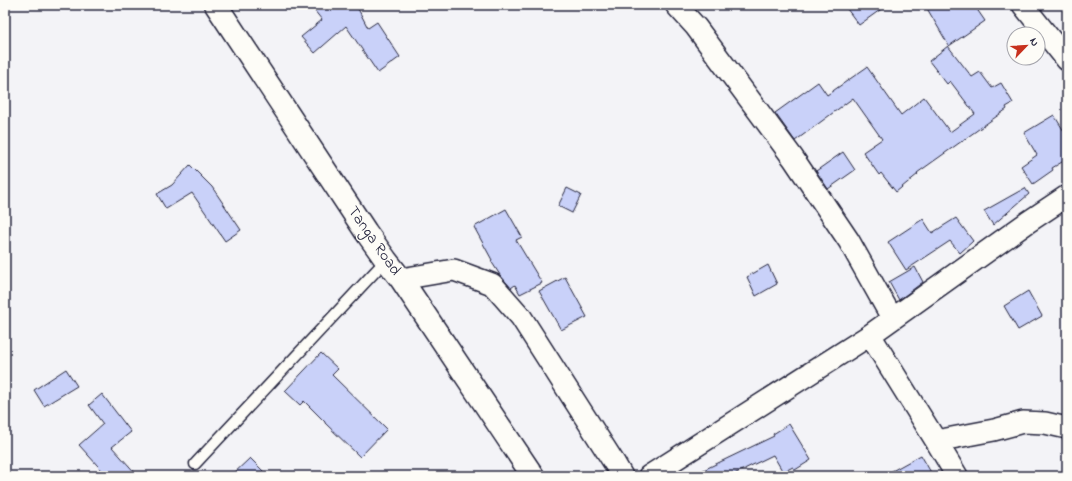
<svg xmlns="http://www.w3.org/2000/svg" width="1072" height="481" font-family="'Indie Flower',sans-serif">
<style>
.building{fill:#c9d1f9;stroke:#22223b}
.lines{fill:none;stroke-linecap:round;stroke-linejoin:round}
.service-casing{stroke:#22223b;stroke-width:13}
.minor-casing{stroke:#22223b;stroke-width:24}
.trunk-casing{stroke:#22223b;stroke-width:25}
.service{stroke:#fdfcf7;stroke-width:10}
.minor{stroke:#fdfcf7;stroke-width:21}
.trunk{stroke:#fdfcf7;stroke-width:22}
.labels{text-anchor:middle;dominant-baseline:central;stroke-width:3;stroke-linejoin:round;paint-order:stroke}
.street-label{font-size:16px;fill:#22223b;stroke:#fdfcf7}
</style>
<rect width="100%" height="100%" fill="#f3f3f7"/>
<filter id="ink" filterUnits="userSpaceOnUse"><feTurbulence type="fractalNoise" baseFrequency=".025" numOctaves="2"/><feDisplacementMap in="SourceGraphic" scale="8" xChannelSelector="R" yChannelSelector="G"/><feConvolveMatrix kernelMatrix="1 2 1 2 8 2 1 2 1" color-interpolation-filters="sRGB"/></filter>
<g filter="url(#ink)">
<!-- building -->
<path class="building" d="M310 5H356L368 28 377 22 400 57 378 73 346 26 315 53 301 37 322 20Z
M844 5H887L859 25Z
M925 5H974L985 21 949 46Z
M948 46 972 77 980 72 992 88 1001 83 1013 103 1006 107 1007 109 917 173 918 174 896 192 881 173 879 175 863 152 882 139 853 98 795 141 775 113 818 82 827 95 867 67 901 115 924 97 950 132 975 114 950 81 947 84 929 61Z
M1054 115 1067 136V159L1052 168 1053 170 1033 184 1021 166 1037 155 1024 133Z
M843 152 855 170 828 189 816 171Z
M190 165 212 187 241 230 225 241 192 193 166 209 157 194 172 185Z
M567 188 581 195 572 213 558 206Z
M1025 188 1029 194 993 225 984 211Z
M506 209 522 237 516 240 542 283 520 294 515 285 511 288 500 275 491 261 492 260 474 227Z
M956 218 973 241 960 253 950 241 906 270 888 242 923 219 932 233Z
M768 265 777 284 756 296 747 277Z
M915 267 923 282 899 300 889 282Z
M565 277 587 317 561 330 539 291Z
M1028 291 1042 316 1018 330 1004 306Z
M321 353 338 369 332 375 387 429 360 457 325 423V422L304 401 300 405 285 391Z
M66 369 77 386 44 406 34 390Z
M102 394 131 432 112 447 138 476H107L79 445 103 424 89 405Z
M789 424 811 460 795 470 793 467 783 472 773 455 730 476H691L774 436 773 434Z
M921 455 933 476H883Z
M250 458 268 476H231Z"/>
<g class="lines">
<defs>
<path id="service" d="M195 464 386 260"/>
<path id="minor" d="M676 5 696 27 793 158 849 241 892 318
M1023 5 1067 60
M401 279 454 270 492 284 521 317 615 464 622 476
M870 335 936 441 957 476
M936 441 994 430 1023 422 1045 423 1067 428
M649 476 870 335 1028 222 1067 196"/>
<path id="trunk" d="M216 5 366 232 386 260 401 279 533 476"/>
</defs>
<!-- service casing -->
<use href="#service" class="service-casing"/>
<!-- minor casing -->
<use href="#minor" class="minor-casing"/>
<!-- trunk casing -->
<use href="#trunk" class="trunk-casing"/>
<!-- service -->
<use href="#service" class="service"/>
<!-- minor -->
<use href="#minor" class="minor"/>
<!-- trunk -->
<use href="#trunk" class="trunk"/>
</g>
</g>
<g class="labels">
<!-- street labels -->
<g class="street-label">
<text transform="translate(374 241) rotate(55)">Tanga Road</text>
</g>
</g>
<!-- margin -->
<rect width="1072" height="481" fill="none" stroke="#fdfcf7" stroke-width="20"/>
<rect x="10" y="10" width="1052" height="461" fill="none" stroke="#22223b" stroke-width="1.5" filter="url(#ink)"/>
<!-- north arrow -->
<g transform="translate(1026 46) rotate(65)"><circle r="19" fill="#fdfcf7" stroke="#a5a5ac"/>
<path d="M0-3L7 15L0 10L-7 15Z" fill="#c8321e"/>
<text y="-6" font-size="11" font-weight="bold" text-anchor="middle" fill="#22223b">N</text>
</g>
</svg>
